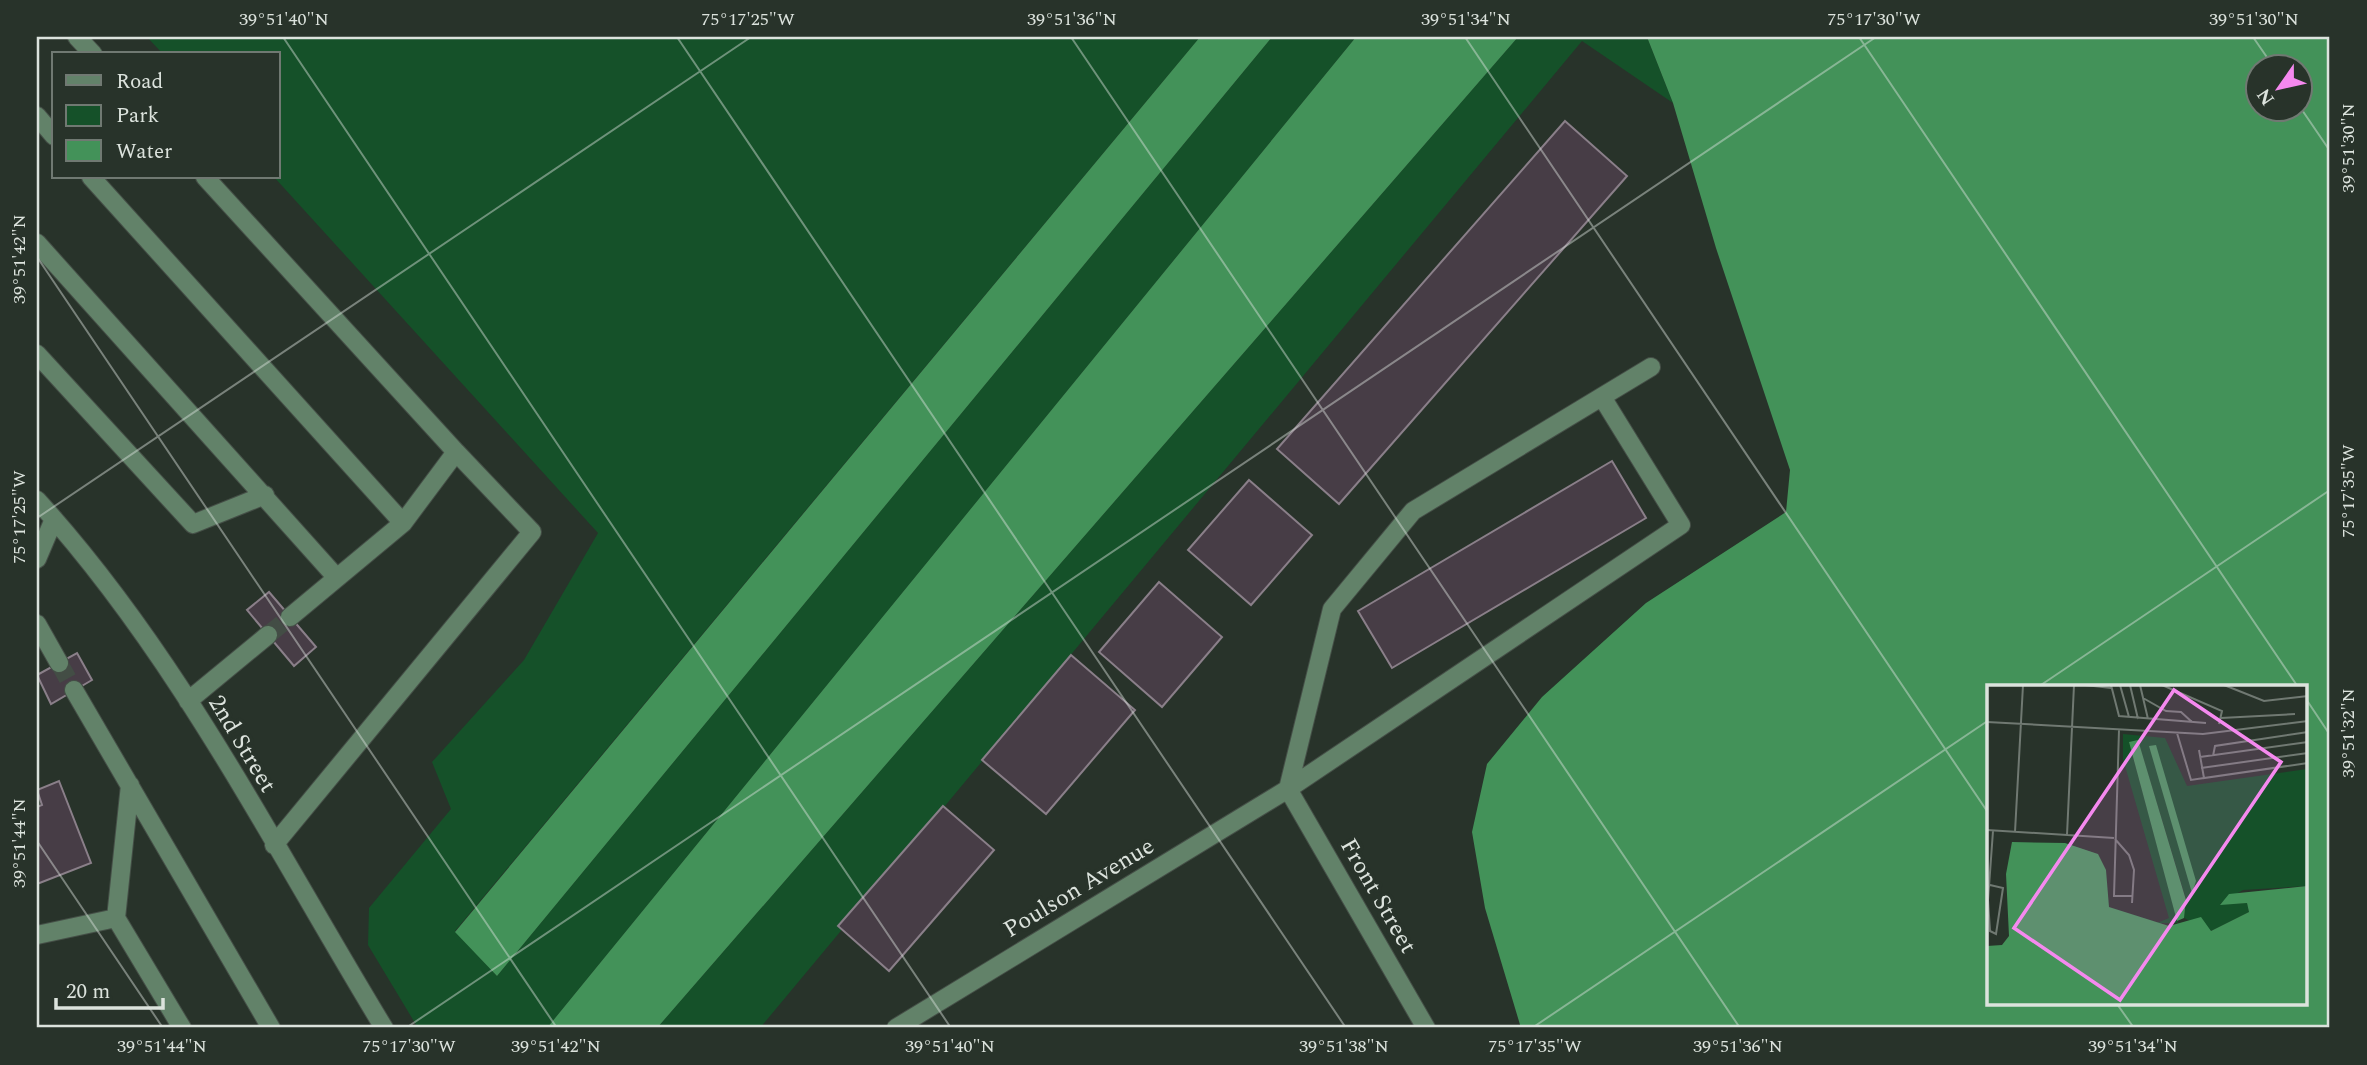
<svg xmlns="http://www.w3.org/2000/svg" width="2367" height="1065" font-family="Spectral,serif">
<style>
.green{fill:#155129}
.water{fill:#439259;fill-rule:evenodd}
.building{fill:#473d46;stroke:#8a7f89;stroke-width:2}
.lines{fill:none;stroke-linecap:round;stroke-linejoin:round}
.minor-tunnel{stroke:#434d45;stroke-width:18;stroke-dasharray:18 9;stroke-linecap:butt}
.minor-casing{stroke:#454f47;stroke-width:20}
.minor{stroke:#628269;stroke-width:18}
.ticks{fill:none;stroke:#dce3dd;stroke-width:2;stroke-opacity:0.45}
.labels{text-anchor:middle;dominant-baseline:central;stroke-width:7;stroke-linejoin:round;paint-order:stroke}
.street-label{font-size:24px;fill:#dce3dd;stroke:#28332a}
.inset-road{fill:none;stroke:#707972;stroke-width:2}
.view{fill:#f589ef;fill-opacity:0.15;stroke:#f589ef;stroke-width:3.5}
.inset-edge{fill:none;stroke:#dce3dd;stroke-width:3.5}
.neatline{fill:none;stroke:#dce3dd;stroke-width:2.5}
.ticks-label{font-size:18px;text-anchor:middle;fill:#dce3dd}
</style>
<rect width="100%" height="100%" fill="#28332a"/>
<!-- green -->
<path class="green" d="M147 37H1200L455 931 497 976 1272 37H1356L547 1028H418L368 945 369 908 451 809 432 762 524 660 598 533 274 177H278V54H163Z
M1518 37H1647L1673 103 1582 41 760 1028H657Z"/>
<!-- water -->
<path class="water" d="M1200 37H1272L497 976 455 932Z
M1356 37H1518L657 1028H547Z
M1647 37H2330V1028H1521L1485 908 1472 832 1487 764 1542 697 1646 603 1786 512 1790 470 1716 248 1673 103ZM2258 66H2300V108H2258ZM1989 687H2306V1004H1989Z"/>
<!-- building -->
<path class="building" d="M1565 121 1627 176 1339 504 1277 449Z
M1612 461 1646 518 1392 668 1358 611Z
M1249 480 1312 535 1251 605 1188 550Z
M1159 582 1222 637 1162 707 1099 652Z
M269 592 316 647 294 666 247 610Z
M77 653 92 680 51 704 37 675Z
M1071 655 1135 710 1046 814 982 760Z
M59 781 91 863 37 884V807L42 805 37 790Z
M943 806 994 850 889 971 838 926Z"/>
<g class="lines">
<!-- minor-tunnel -->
<path class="minor-tunnel" d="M268 635 290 617
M59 663 74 690"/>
<defs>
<path id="minor" d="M77 37 93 54
M37 116 54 136
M91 177 403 523
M205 177 456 452 403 523 290 617
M37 243 337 578
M37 354 193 524 265 495
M37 500C179 656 275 849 384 1028
M37 559 54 519
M37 624 59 663
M74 690 271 1028
M188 701 268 635
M130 785 116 918 182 1028
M1288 789 1332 609 1413 511 1651 367
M1288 789 1426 1028
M274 845 532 532 456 452
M37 935 116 918
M896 1028 1288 789 1681 525 1602 397"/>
</defs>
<!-- minor casing -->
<use href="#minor" class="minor-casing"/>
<!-- minor -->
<use href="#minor" class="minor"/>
</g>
<!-- ticks -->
<path class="ticks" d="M283 37 951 1028M677 37 1346 1028M1071 37 1740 1028M1465 37 1989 814M1859 37 2298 687M2253 37 2273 66M2300 107 2330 151M37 257 557 1028M37 518 751 37M2038 687 2330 490M2306 699 2330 735M37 841 163 1028M2117 1004 2134 1028M406 1028 1876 37M1532 1028 1989 720"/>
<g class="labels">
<!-- street labels -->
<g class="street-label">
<text transform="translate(242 744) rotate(59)">2nd Street</text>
<text transform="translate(1079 888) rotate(-31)">Poulson Avenue</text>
<text transform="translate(1378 896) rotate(60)">Front Street</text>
</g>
</g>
<!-- overview -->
<g transform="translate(1987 685)">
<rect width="320" height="320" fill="#28332a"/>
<path d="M136 49 178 53 200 101 320 84V201L256 205 233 219 260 218 262 227 224 246 197 233 199 214 151 56 142 57 191 238H170L182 233 136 74Z" fill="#155129"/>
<path d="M151 55 199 215 197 233 190 236 142 57ZM169 60 209 196 205 208 162 61ZM25 157 78 158 111 169 119 185 122 222 182 241 214 232 224 246 262 227 260 218 233 220 242 209 320 201V320H0V261L15 260 22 251 19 189Z" fill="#439259"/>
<path class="inset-road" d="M98 0 124 3M124 0 132 31 219 38M133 0 142 32M143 0 151 34M153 0 161 34M175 0 235 26 232 39M237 0 277 16 321 11M156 13 179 26 194 27 205 37M234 33 308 29M0 37 216 49 321 36M132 45 127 211H145M190 48 204 95 217 93M212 65 217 93 321 78M226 71 228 61 321 47M213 72 321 57M214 83 321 68M0 145 127 153M28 147 36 0M80 150 87 0M128 154 142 170 147 185 145 218M1 215 3 246 9 249 16 203 3 200M1 215 6 146"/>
<path class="view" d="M187 5 294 77 133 315 27 243Z"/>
<rect width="320" height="320" class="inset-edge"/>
</g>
<!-- border -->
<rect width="2367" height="1065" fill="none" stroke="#28332a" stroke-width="77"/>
<!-- legend -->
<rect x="52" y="52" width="228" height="126" fill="#28332a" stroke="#707972" stroke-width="2"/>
<rect x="66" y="75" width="35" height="10" fill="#628269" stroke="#707972" stroke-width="2"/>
<text x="116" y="88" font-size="21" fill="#dce3dd">Road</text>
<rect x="66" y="105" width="35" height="21" fill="#155129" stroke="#707972" stroke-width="2"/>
<text x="116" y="122" font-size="21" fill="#dce3dd">Park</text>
<rect x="66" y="140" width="35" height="21" fill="#439259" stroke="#707972" stroke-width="2"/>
<text x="116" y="158" font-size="21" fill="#dce3dd">Water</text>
<!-- north arrow -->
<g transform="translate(2279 88) rotate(236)"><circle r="33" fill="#28332a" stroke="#707972" stroke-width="2"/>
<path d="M0-5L12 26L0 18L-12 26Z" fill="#f589ef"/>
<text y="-10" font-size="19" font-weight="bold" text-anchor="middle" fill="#dce3dd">N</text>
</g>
<!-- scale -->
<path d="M56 998v10h107v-10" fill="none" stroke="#dce3dd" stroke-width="3.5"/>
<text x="66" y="998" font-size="21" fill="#dce3dd" stroke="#28332a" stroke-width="5" paint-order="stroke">20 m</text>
<rect x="38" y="38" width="2290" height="988" class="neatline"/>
<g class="ticks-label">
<text x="284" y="25">39°51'40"N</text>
<text x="748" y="25">75°17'25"W</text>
<text x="1072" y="25">39°51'36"N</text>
<text x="1466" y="25">39°51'34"N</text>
<text x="1874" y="25">75°17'30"W</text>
<text x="2254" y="25">39°51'30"N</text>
<text transform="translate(2348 148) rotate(-90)" y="6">39°51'30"N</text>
<text transform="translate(19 259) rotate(-90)" y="6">39°51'42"N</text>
<text transform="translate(2348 491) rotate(-90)" y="6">75°17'35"W</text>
<text transform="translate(19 517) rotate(-90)" y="6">75°17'25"W</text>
<text transform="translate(2348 733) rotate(-90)" y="6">39°51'32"N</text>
<text transform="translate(19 843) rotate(-90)" y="6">39°51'44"N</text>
<text x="162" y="1052">39°51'44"N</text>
<text x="409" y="1052">75°17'30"W</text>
<text x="556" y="1052">39°51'42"N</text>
<text x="950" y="1052">39°51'40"N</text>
<text x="1344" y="1052">39°51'38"N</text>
<text x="1535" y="1052">75°17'35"W</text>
<text x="1738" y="1052">39°51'36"N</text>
<text x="2133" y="1052">39°51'34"N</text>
</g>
</svg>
